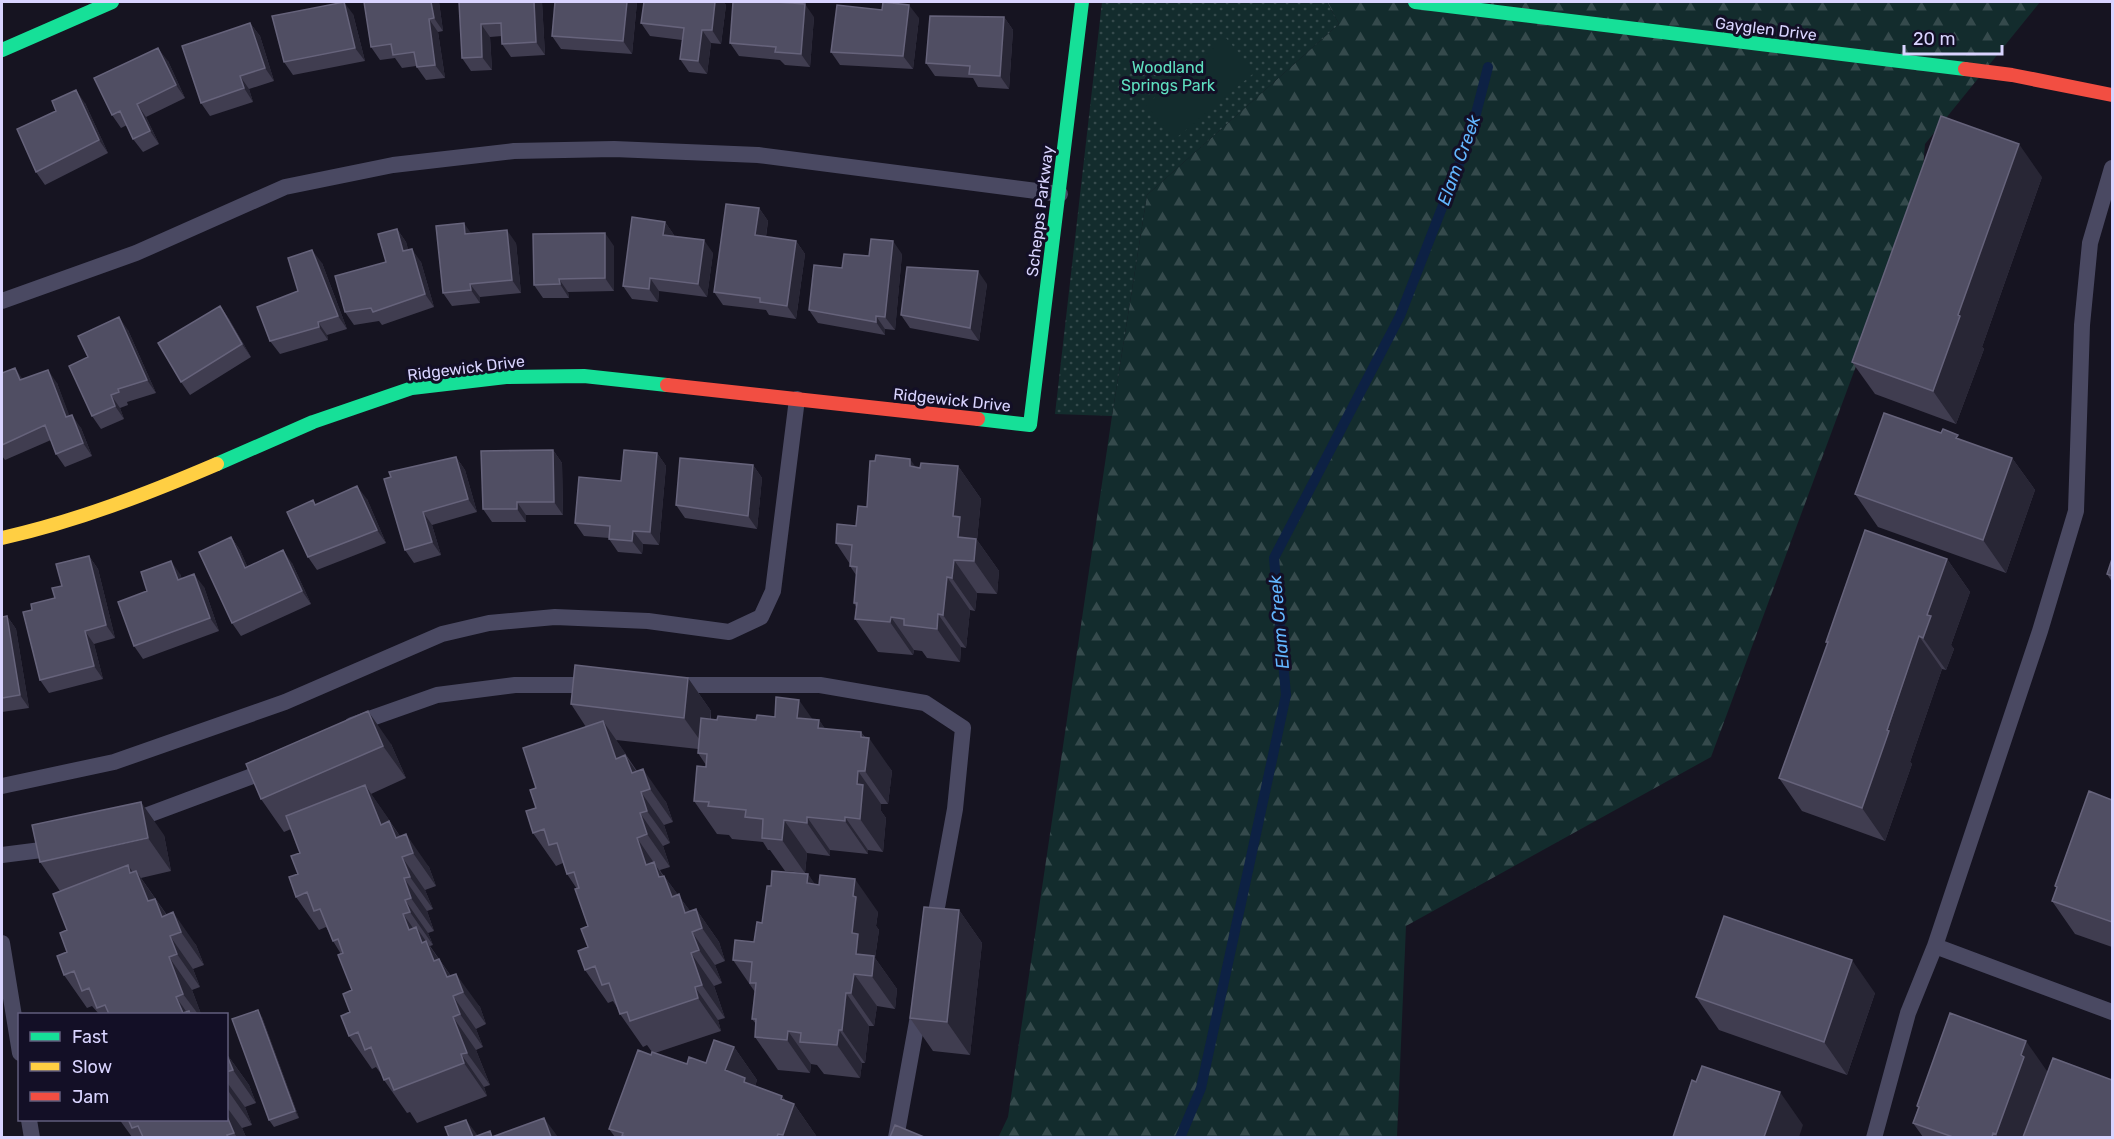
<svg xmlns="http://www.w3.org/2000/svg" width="2114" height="1139" font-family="Rubik,sans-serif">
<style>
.forest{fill:url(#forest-firs)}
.park{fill:url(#park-dots)}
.pitch{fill:#132c2d}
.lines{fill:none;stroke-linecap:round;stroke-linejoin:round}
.stream{stroke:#0d2144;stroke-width:10}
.lane{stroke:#4a4962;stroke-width:16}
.fast{stroke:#16e098;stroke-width:14}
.slow{stroke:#ffcf43;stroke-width:14}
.jam{stroke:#f24e42;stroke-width:14}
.wall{fill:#403d50}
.shaded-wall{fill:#282635}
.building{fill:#504e63;stroke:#66637b;stroke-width:1.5}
.labels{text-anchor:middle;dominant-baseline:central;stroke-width:6;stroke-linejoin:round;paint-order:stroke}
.street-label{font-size:16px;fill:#d9d4ff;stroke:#130f26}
.park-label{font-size:16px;fill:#5fe0c0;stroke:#130f26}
.water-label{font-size:18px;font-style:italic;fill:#62b6ff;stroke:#130f26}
</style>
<defs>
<pattern id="forest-firs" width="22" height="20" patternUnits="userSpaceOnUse" patternTransform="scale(1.5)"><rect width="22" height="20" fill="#132c2d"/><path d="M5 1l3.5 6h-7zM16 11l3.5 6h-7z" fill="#354a4c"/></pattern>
<pattern id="park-dots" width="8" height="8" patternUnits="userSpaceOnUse" patternTransform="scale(1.5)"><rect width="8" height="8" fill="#132c2d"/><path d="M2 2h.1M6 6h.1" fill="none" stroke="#354a4c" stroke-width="1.8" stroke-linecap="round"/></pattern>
</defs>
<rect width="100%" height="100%" fill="#161421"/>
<!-- forest -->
<path class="forest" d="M1327 2H2040L1925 144 1921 191 1711 757 1406 926 1397 1137 998 1138 1008 1117 1112 416 1147 195 1339 24Z"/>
<!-- park -->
<path class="park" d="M1102 2H1327L1339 24 1147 195 1112 416 1055 414Z"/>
<!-- pitch -->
<path class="pitch" d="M1226 38 1255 72 1175 139 1146 105Z"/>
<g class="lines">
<!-- stream -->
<path class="stream" d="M1180 1138 1201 1088 1286 695 1274 558 1400 316 1471 133 1488 67"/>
<!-- lane -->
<path class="lane" d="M2 301 136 253 285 187 393 165 514 151 614 149 758 155 1060 194
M673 685H820L925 703 963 728 955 809 933 929
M352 725 437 695 515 685H593
M2 786 114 762 285 702 442 634 489 623 555 617 648 621 729 632 761 617 773 591 797 399
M129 822 271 769
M2 855 57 848
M2 943 20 1053
M1935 946 2112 1012
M29 1120 32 1138
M896 1138 920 1005
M1874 1138 1908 1013 1935 946 2040 631 2076 511 2082 325 2090 243 2112 168"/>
<!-- fast -->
<path class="fast" d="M1415 2 1965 69
M2 50 112 2
M978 419 1030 425 1082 2
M217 464 313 422 412 388 506 377 584 376 667 385"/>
<!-- slow -->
<path class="slow" d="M2 538C77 521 147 494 217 464"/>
<!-- jam -->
<path class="jam" d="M1965 69 2012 75 2112 95
M667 385 978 419"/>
</g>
<!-- wall -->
<path class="wall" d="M364 2H439L443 31 438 32 445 78 426 80 416 66 402 68 395 58 380 60 371 47Z
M459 2H542L545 55 511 57 502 44V36L490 37 492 70 471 71 462 58Z
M555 2H637L632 54 561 49 552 36Z
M644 2H723L726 5 721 44 711 43 707 74 689 72 680 59 682 40 650 36 641 23Z
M882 10 919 18 913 69 840 65 831 52Z
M353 14 365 61 293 75 284 62Z
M814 17 810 67 785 65 780 60 739 56 730 43Z
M1004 17 1013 30 1009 89 978 87 973 78 935 76 926 63Z
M250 23 260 36 274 81 249 89 253 102 210 116 201 103Z
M168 61 185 98 146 117 159 144 143 152 133 139 127 125 121 128 112 115Z
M85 103 108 153 45 185 36 172Z
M2042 177 1982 347 1984 349 1956 424 1875 394 1852 362Z
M759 208 768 221 766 237 796 241 805 254 796 319 769 315 766 310 723 305 714 292Z
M665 222 674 235V237L713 253 707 297 659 291 658 302 632 299 623 286Z
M397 229 406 242 408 250 421 262 434 307 382 325 379 321 354 325 345 312 386 262Z
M471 233 516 243 521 293 480 297V303L452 306 443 293Z
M614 246V291L568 292 569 298H543L534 285Z
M902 254 895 330 885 329V335L818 323 809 310 842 268 869 256Z
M322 263 347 329 327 335 328 340 280 354 270 341 298 291Z
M987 284 979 341 910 328 901 315Z
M220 306 229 319 251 357 190 395 181 382Z
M128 330 156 393 127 402 128 405 120 408 124 419 101 429 92 416 88 357Z
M2 373 23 379 57 383 69 416 81 428 92 456 65 467 56 454 51 440 5 460 2 456Z
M1941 433 2012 458 2035 490 2006 573 1878 527 1855 494Z
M553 450 562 463 563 515H526V522H492L483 509Z
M657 453 666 466 659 545 643 544 642 554 618 552 609 539V538L584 536 575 523 621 481Z
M456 457 465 470 477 512 432 525 441 555 414 563 405 550 384 479Z
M753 465 762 478 757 529 685 518 676 505Z
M958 466 981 499 977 540 999 571 997 594 977 593 975 611 970 610 966 648 961 647 960 662 927 658 922 651 914 650 913 655 878 652 855 619 856 607 854 603 856 575 850 566V564L836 543 856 526 867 507 916 467Z
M367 499 386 543 317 570 308 557 313 500 316 505Z
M231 537 240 550 247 566 292 563 311 604 241 636 232 623Z
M89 556 98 569 115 638 94 644 103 679 49 693 40 680 32 610 55 598 62 586Z
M1947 559 1970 592 1951 645 1954 649 1946 670 1942 669 1910 762 1912 764 1885 841 1802 811 1779 778 1828 644 1826 642Z
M2112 559V582L2107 574Z
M180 574 182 579 204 587 219 631 143 659 134 646 147 591Z
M7 616 16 629 29 708 2 712V617Z
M688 678 711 711V719L819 720 825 729 861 732 892 771 888 804H881V811L886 818 883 852 868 850V854L830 850V856L807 853 805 873 785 871 770 850H768L763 842 732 839 729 835 717 834 694 801 706 765 698 753V749L616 740 637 771 666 802 673 822 664 825 670 843 663 846 670 867 660 870 661 872 690 911 696 909 719 942 725 961 715 965 722 983 714 986 725 1018 718 1020 721 1031 655 1053 687 1064 706 1063 734 1047 757 1080 755 1086 782 1096 786 1101 794 1104 817 1137H615L609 1129 652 1052 647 1045 643 1047 620 1014 618 1009 613 1001 608 1003 585 970 588 947V926L577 889 567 874 563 863 556 866 533 833 536 808V788L586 727 571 704Z
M391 744 406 778 371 794 400 836 429 867 436 886 425 890 433 909 427 911 434 931 428 933 433 945 430 946 451 976 480 1007 486 1024 476 1029 483 1047 476 1050 490 1085 484 1087 487 1096 417 1123 410 1112 407 1113 384 1080 382 1075 376 1067 372 1069 349 1036 352 990 341 954 333 941 329 932 326 927 319 930 296 897 300 853 291 829 284 832 261 799 246 764Z
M2112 800V947L2075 934 2052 901 2057 888 2055 886Z
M164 835 171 871 141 878 167 915 196 945 204 965 193 969 200 987 192 990 201 1014H99L92 1006 87 1008 64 975 67 952V930L60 891 40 862Z
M808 874 814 884 878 912 876 926 879 930 875 958 897 989 895 1009 877 1006 874 1026H869L865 1063H862L860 1078 824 1074 817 1065 811 1064 810 1073 778 1070 755 1037 756 1024 752 1019 755 992 733 960 754 942 762 923 771 886Z
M959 910 982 943 970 1055 933 1051 910 1018Z
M1875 993 1847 1075 1719 1030 1696 997Z
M262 1017 299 1118 274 1127 269 1120Z
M226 1053 249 1085 256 1103 245 1107 252 1125 242 1128 246 1137H132L119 1119H226Z
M2048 1072 2112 1137H1923L1913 1123 1918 1108 1917 1106Z"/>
<!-- shaded-wall -->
<path class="shaded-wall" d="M344 2 353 14 365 61 355 48Z
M431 2H439L443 31 434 18Z
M534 2H542L545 55 536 42Z
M627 2H637L632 54 623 41Z
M715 2H723L726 5 721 44 712 30Z
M805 4 814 17 810 67 801 54Z
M909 5 919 18 913 69 903 56Z
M1004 17 1013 30 1009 89 1000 76Z
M429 19 438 32 445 78 435 65Z
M250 23 260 36 274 81 265 68Z
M481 24 490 37 492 70 482 57Z
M702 30 711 43 707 74 698 61Z
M158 48 168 61 185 98 176 85Z
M240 76 249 89 253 102 244 88Z
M76 90 85 103 108 153 99 140Z
M137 104 146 117 159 144 150 131Z
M2019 144 2042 177 1982 347 1984 349 1956 424 1933 391 1958 315Z
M759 208 768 221 764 248 755 235Z
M665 222 674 235 673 248 663 235Z
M464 223 473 236 465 234Z
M397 229 406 242 413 264 403 251Z
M507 230 516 243 521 293 512 280Z
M605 233 614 246V291L605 278Z
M704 240 713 253 707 297 698 284Z
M796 241 805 254 796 319 787 306Z
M893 241 902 254 895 330 885 317Z
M412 249 421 262 434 307 425 294Z
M312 250 322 263 347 329 338 316Z
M978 271 987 284 979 341 970 328Z
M650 278 659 291 658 302 649 289Z
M559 279 568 292 569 298 560 284Z
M470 284 480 297V303L471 290Z
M220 306 229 319 251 357 242 344Z
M876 316 885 329V335L876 322Z
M119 317 128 330 156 393 147 380Z
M318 322 327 335 328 340 319 327Z
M15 368 24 381 20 380Z
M48 370 57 383 75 430 66 417Z
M111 395 120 408 124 419 115 406Z
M72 415 81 428 92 456 83 443Z
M553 450 562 463 563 515 554 502Z
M657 453 666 466 659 545 650 532Z
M456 457 465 470 477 512 468 499Z
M2012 458 2035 490 2006 573 1983 540Z
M910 459 933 491 910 466Z
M753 465 762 478 757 529 748 516Z
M958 466 981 499 977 540 999 571 997 594 974 561 958 537 953 516Z
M357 486 367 499 386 543 377 530Z
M517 502 526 515V522L517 509Z
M423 512 432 525 441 555 432 542Z
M633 531 643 544 642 554 632 541Z
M231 537 240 550 254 581 245 568Z
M283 550 292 563 311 604 302 591Z
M89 556 98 569 115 638 106 625Z
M1947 559 1970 592 1951 645 1954 649 1946 670 1923 638 1927 615Z
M954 560 977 593 975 611 952 578Z
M171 561 180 574 187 593 178 580Z
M194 574 204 587 219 631 210 618Z
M947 577 970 610 966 648 943 615Z
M938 614 961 647 960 662 937 629Z
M7 616 16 629 29 708 20 695Z
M891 617 914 650 913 655 890 622Z
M85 631 94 644 103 679 94 666Z
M1919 636 1942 669 1910 762 1912 764 1885 841 1862 808Z
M688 678 711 711 707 750 684 718Z
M799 700 818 727 819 720 842 753 797 718Z
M368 711 391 744 406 778 383 746Z
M603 721 626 754 627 758 648 788 616 759Z
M861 732 868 743 869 738 892 771 888 804 865 771 861 737Z
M643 769 666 802 673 822 650 789Z
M858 771 881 804V811L886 818 883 852 860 819 857 784Z
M365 785 388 818 404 857 381 825Z
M641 792 664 825 670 843 647 811Z
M141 802 164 835 171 871 148 838Z
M640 813 663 846 670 867 647 834Z
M807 817 830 850V856L807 823Z
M845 817 868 850V854L845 821Z
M784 820 807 853 805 873 782 840Z
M389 821 412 853 396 838Z
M406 834 429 867 436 886 413 853Z
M637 838 665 879 664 876 702 927 697 930 646 865Z
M402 857 425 890 433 909 410 877Z
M128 865 141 885 136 871 179 933 174 934 148 901 130 873Z
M808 874 831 907 807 883Z
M404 878 427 911 434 931 411 898Z
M855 879 878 912 876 926 879 930 875 958 897 989 895 1009 856 954 852 933 853 896Z
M405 900 428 933 433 945 410 912Z
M696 909 719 942 725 961 702 928Z
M959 910 982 943 970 1055 947 1022Z
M173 912 196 945 204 965 181 932Z
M403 914 421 939 416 927 462 992 458 994 434 961 409 930Z
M692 932 715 965 722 983 699 950Z
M170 936 193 969 200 987 177 954Z
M691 953 714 986 725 1018 702 985Z
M169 957 192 990 201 1014H198L183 994Z
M1852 960 1875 993 1847 1075 1824 1042Z
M456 974 480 1007 486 1024 463 992Z
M854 974 877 1006 874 1026 851 993Z
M695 987 718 1020 721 1031 698 998Z
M846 993 869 1026 865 1063 842 1030Z
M453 996 476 1029 483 1047 460 1014Z
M176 997 188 1014H184Z
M258 1010 262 1017 299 1118 295 1111Z
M453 1017 476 1050 490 1085 467 1053Z
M839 1030 862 1063 860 1078 837 1045Z
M788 1031 811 1064 810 1073 787 1040Z
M2026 1041 2049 1074 2030 1137H1998L1996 1134Z
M734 1047 757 1080 754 1090 725 1070Z
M226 1053 249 1085 256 1103 233 1070Z
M461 1054 484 1087 487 1096 464 1063Z
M226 1081 245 1107 252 1125 229 1092 226 1085Z
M1780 1092 1803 1125 1799 1137H1764Z
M782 1096 792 1110 794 1104 817 1137H784L783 1135 781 1099Z
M226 1106 242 1128 246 1137H237L234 1133 226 1114Z
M544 1118 558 1137H551Z
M466 1120 479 1137H473Z"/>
<!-- building -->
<path class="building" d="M344 2 355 48 284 62 272 16Z
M364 2H431L434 18 429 19 435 65 417 67 414 52 393 55 391 44 371 47Z
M459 2H534L536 42 502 44 501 23 481 24 482 57 462 58Z
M555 2H627L623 41 552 36Z
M644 2H715L712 30H702L698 61 680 59 684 28 641 23Z
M733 2H777L805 4 801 54 775 52 776 47 730 43Z
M883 2 909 5 903 56 831 52 837 5 882 10Z
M930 16 1004 17 1000 76 969 74 970 66 926 63Z
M250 23 265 68 240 76 244 88 201 103 182 46Z
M158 48 176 85 137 104 150 131 133 139 120 111 112 115 94 78Z
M76 90 99 140 36 172 17 129 56 111 52 101Z
M1941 116 2019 144 1958 315 1960 316 1933 391 1852 362Z
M726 204 759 208 755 235 796 241 787 306 760 302V298L714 292Z
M632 217 665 222 663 235 704 240 698 284 650 278 649 289 623 286Z
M464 223 465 234 507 230 512 280 470 284 471 290 443 293 436 226Z
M397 229 403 251 412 249 425 294 373 312 371 308 345 312 335 276 386 262 378 234Z
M605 233V278L559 279 560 284 534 285 533 234Z
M871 239 893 241 885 317 876 316V322L809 310 814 265 842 268 844 254 869 256Z
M312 250 338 316 318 322 319 327 270 341 257 307 298 291 288 258Z
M907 267 978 271 970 328 901 315Z
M220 306 242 344 181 382 158 343Z
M119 317 147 380 118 389 119 392 111 395 115 406 92 416 69 366 88 357 78 336Z
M15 368 20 380 48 370 66 417 72 415 83 443 56 454 45 425 2 445V373Z
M1884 413 1941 433 1943 429 1958 435 1956 438 2012 458 1983 540 1855 494Z
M553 450 554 502H517V509H483L481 451Z
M624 450 657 453 650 532 633 531 632 541 609 539 610 526 575 523 579 477 621 481Z
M876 455 910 459V466L920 468 921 463 958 466 953 516 960 517 958 537 976 539 974 561 954 560 952 578 947 577 943 615 938 614 937 629 904 625V619L891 617 890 622 855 619 857 603H854L857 567 850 566 852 545 836 543 837 524 856 526 858 506 867 507 870 461H875Z
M456 457 468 499 423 512 432 542 405 550 384 479 391 477 389 472Z
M680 458 753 465 748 516 676 505Z
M357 486 377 530 308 557 287 512 313 500 315 505Z
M1865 530 1947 559 1927 615 1931 616 1923 638 1919 636 1887 730 1889 731 1862 808 1779 778 1828 642H1826Z
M231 537 245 568 283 550 302 591 232 623 199 552Z
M89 556 106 625 85 631 94 666 40 680 23 612 32 610 31 604 55 598 52 588 62 586 56 564Z
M2112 559V576L2107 574Z
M171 561 178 580 194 574 210 618 134 646 118 602 147 591 141 572Z
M7 616 20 695 2 698V617Z
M575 665 688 678 684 718 571 704Z
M776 697 799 700 797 718 819 720 818 728 861 732V737L869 738 865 771H858L857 784 863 785 860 819 845 817V821L807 817V823L784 820 782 840 762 838 763 819 745 817 746 810 708 806 709 802 694 801 697 766 706 767 707 754 698 753 701 718 717 720 718 716 756 720 757 715 775 717Z
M368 711 383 746 261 799 246 764Z
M603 721 616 759 625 755 632 773 643 769 650 789 641 792 647 811 640 813 647 834 637 838 646 865 654 862 659 877 664 876 672 897 679 894 685 913 696 909 702 928 692 932 699 950 691 953 702 985 695 987 698 998 630 1021 627 1012 620 1014 609 983 602 985 595 966 585 970 578 951 588 947 581 929 588 926 575 889 579 888 574 872 567 874 557 843 549 845 544 829 533 833 526 811 536 808 530 790 536 788 523 748Z
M365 785 381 825 389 821 396 838 406 834 413 853 402 857 410 877 404 878 411 898 405 900 410 912 403 914 409 930 416 927 422 943 426 941 434 961 439 959 447 977 456 974 463 992 453 996 460 1014 453 1017 467 1053 461 1054 464 1063 394 1090 389 1078 384 1080 371 1047 365 1050 358 1032 349 1036 341 1016 350 1012 343 994 352 990 338 955 343 953 338 939 333 941 320 909 314 911 307 892 296 897 289 877 298 874 291 856 300 853 286 816Z
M2089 791 2112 800V922L2052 901 2057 887 2055 886Z
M141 802 148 838 40 862 32 825Z
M128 865 130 873 136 871 148 901 155 899 162 917 173 912 181 932 170 936 177 954 169 957 183 994 176 997 183 1013 189 1011 190 1014H109L105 1005 97 1008 89 988 82 991 74 971 64 975 57 956 67 952 60 933 67 930 53 894Z
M772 871 808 874 807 883 819 885 820 875 855 879 853 896 856 897 852 933 858 934 856 954 874 956 872 976 854 974 851 993H846L842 1030H839L837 1045 800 1042 801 1033 788 1031 787 1040 755 1037 756 1019H752L756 983H750L752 962 733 960 735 940 754 942 757 922 762 923 767 886H771Z
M924 907 959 910 947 1022 910 1018Z
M1724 916 1852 960 1824 1042 1696 997Z
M258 1010 295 1111 269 1120 232 1019Z
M1950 1013 2026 1041 2021 1055 2024 1057 1996 1134 1993 1133 1992 1137H1953L1913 1123 1919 1107 1917 1106Z
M714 1040 734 1047 725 1070 745 1078 744 1082 782 1096 781 1099 794 1104 783 1135 778 1134 777 1137H627L622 1136 623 1133 609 1129 638 1050 651 1055 652 1052 687 1064 689 1057 706 1063Z
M226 1053 233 1070 226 1072Z
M2053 1058 2112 1080V1137H2023Z
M1702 1066 1780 1092 1764 1137H1673L1692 1080 1696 1082Z
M226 1114 234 1133 227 1135 228 1137H143L138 1126 132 1128 128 1119H226Z
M544 1118 551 1137H474L490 1131 492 1137Z
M466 1120 473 1137H449L445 1127Z
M895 1125 924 1137H890Z"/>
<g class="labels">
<!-- street labels -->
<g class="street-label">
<text transform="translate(1766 29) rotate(7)">Gayglen Drive</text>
<text transform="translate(1040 211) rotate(-83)">Schepps Parkway</text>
<text transform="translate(466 368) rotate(-7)">Ridgewick Drive</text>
<text transform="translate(952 400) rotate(6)">Ridgewick Drive</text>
</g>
<!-- park labels -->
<g class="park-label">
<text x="1168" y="67">Woodland<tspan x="1168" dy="18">Springs Park</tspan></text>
</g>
<!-- water labels -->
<g class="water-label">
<text transform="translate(1459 160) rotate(-70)">Elam Creek</text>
<text transform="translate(1279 622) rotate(-95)">Elam Creek</text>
</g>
</g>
<!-- border -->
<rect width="2114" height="1139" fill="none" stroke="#d9d4ff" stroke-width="6"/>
<!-- legend -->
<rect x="18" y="1013" width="210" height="108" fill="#130f26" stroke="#625e7d" stroke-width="1.5"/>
<rect x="30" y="1032" width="30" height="9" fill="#16e098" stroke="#625e7d" stroke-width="1.5"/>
<text x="72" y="1043" font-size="18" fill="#d9d4ff">Fast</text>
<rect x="30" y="1062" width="30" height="9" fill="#ffcf43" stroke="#625e7d" stroke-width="1.5"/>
<text x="72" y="1073" font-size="18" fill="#d9d4ff">Slow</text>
<rect x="30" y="1092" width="30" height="9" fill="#f24e42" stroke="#625e7d" stroke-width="1.5"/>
<text x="72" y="1103" font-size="18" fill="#d9d4ff">Jam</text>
<!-- scale -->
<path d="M1904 45v9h98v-9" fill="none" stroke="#d9d4ff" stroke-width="3"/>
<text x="1913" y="45" font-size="18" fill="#d9d4ff" stroke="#130f26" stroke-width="4.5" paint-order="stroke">20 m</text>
</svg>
